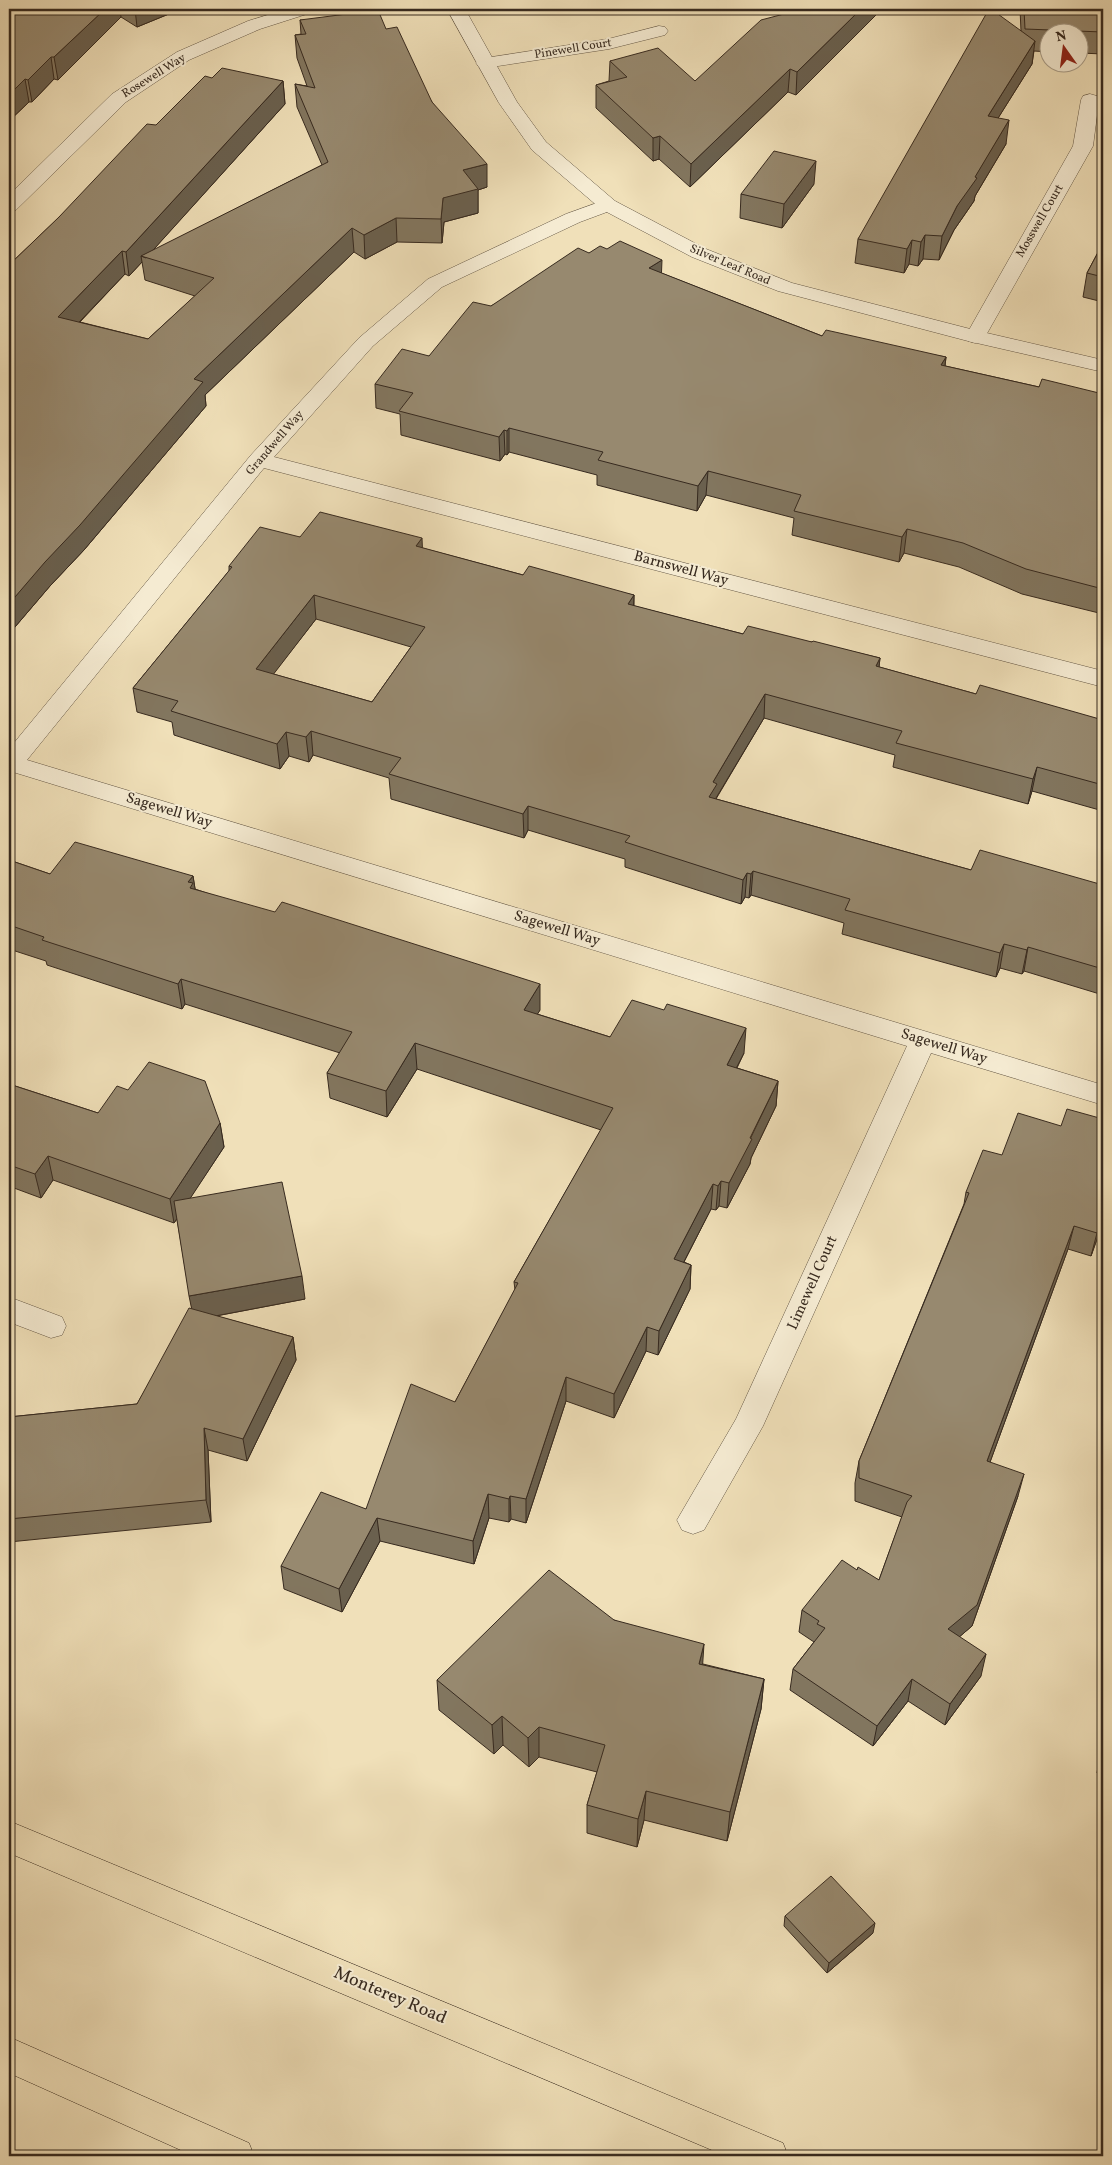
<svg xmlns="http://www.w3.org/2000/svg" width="1112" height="2165" font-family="Vollkorn,serif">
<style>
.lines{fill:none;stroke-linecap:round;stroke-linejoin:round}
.minor-casing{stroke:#655846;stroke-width:1}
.tertiary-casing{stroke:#655846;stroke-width:1}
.primary-casing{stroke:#372a1f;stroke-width:1}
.minor{fill:#f5ebd2;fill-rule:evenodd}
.tertiary{fill:#f5ebd2;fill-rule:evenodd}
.primary{fill:#f0e0b9;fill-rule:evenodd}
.wall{fill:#82765f;stroke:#372a1f;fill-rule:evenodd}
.shaded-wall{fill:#6a604e;stroke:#372a1f}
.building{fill:#97896f;stroke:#372a1f;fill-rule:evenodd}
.labels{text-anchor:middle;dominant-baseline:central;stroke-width:4;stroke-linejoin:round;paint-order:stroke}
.far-street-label{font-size:12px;fill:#372a1f;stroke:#f5ebd2}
.street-label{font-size:15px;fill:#372a1f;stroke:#f5ebd2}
.near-street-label{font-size:18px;fill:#372a1f;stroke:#f5ebd2}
</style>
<rect width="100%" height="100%" fill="#f0e0b9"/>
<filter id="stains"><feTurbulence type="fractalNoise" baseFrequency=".004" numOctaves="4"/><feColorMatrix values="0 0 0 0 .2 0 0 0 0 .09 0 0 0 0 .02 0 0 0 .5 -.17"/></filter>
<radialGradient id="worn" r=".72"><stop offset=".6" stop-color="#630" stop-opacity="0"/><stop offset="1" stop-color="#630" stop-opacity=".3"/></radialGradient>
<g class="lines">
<defs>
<path id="minor" d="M287 9H313L310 13 260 29 189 60 126 102 16 210 9 212V195L112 94 177 52 248 21Z
M659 26 665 27 668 31 665 35 609 49 485 68 479 67 476 63 479 59 485 58 608 39Z
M1090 94 1097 96 1099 100 1093 146 985 337 982 341 975 343 968 341 965 337 1073 146 1081 100 1083 96Z
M608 199 615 201 618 205 615 209 580 222 442 287 373 346 274 457 1103 671V687L264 468 27 760 1103 1085V1105L931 1053 763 1426 704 1530 693 1534 682 1530 677 1520 736 1419 907 1046 13 772 9 773V749L251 455 359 338 428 279 566 214Z
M9 1297 62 1317 66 1326 62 1335 51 1338 9 1322Z"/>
<path id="tertiary" d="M447 9H465L517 102 546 142 615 201 706 249 792 283 978 331 1103 360V372L968 341 778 291 692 257 601 209 532 150 499 103Z"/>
<path id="primary" d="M9 1821 783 2143 788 2156H726L9 1853Z
M9 2037 249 2143 254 2156H194L9 2073Z"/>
</defs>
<!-- minor casing -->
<use href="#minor" class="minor-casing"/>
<!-- tertiary casing -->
<use href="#tertiary" class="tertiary-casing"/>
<!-- primary casing -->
<use href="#primary" class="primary-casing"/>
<!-- minor -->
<use href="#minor" class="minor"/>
<!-- tertiary -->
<use href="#tertiary" class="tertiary"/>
<!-- primary -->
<use href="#primary" class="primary"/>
</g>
<!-- wall -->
<path class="wall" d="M9 9H181L137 27 121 17 58 80 54 79 32 102H29L9 121Z
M803 9H881V10L796 95 788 92 690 187 659 159 653 161 596 108V85L609 81 610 61 695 81Z
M1020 9H1103V54L1080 53V32H1050V52L1034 51 1032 64 998 118 1006 144 975 196 974 201 954 230 939 260 923 259 918 266 909 264 904 273 855 263 858 239 1021 31Z
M300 20 386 29 432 102 487 187 478 190V213L444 222 442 243 397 242 365 259 354 252 205 395 206 406 84 550 50 586 9 634V265L156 125 212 78 283 81 285 104 151 252 322 165 297 107 295 84 307 86 297 58 295 35 301 34ZM142 262 145 280 195 296 148 339 80 322 125 274 129 276Z
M814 184 782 228 740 218 741 194Z
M1103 243V302L1083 297 1087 273Z
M589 253 661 273 822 336 946 357 945 366 1039 387 1103 394V614L1022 594 959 567 904 553 899 562 792 535 794 518 706 495 697 511 597 485V475L509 452 507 455 505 454 500 461 401 435 400 414 376 408 375 384 429 356 491 306Z
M300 537 422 548 523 575 634 595V606L743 634 812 642 880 658 879 667 976 694 1103 720V811L1032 791 1028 804 893 767 895 755 764 718 716 799 971 870 1103 885V995L1024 971 1022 974 1000 968 996 977 842 934 844 923 751 895 749 898 745 897 741 904 625 867V859L528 830 524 838 391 799 389 778 313 755 309 762 289 756 280 769 174 735 172 722 137 712 133 688 229 571V566ZM316 619 411 647 372 702 273 674Z
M9 860 50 874 193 876 195 889 540 1010 537 1014 610 1037 744 1053 737 1068 778 1081 776 1106 751 1158 750 1164 727 1208 719 1206 716 1210 711 1209 684 1262 691 1265 690 1289 658 1355 646 1351 614 1418 566 1401 526 1523 511 1519 509 1522 489 1518 474 1564 380 1541 342 1612 284 1589 281 1566 366 1509 455 1402 515 1290 514 1282 601 1130 417 1069 387 1117 330 1098 327 1073 340 1053 185 1004 182 1009 47 965 46 961 9 949Z
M9 1084 98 1113 220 1123 224 1147 190 1198 305 1299 216 1316 293 1337 296 1360 247 1461 208 1450 211 1522 9 1542V1417L137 1404 192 1309 177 1219 174 1223 53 1180 41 1198 14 1188 9 1195Z
M966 1192 1103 1222 1091 1256 1068 1249 990 1462 1018 1496 972 1626 959 1637 981 1676 945 1725 908 1701 873 1746 790 1690 793 1669 814 1642 799 1632 802 1610 857 1570 879 1580 902 1517 855 1501V1483L859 1461 964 1204Z
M614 1620 703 1664 764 1679 761 1709 727 1841 644 1820 637 1847 587 1833V1805L597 1772 539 1757 529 1767 503 1745 494 1754 439 1710 437 1680Z
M1103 1736V1774L1097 1773Z
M785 1916 873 1933 827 1973 784 1926Z"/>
<!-- shaded-wall -->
<path class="shaded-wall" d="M105 9H120L121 17 58 80 54 57Z
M135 9H181L137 27Z
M861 9H881V10L796 95 797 72Z
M1035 41 1032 64 985 139 988 116Z
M51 57 54 79 32 102 28 80Z
M790 69 788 92 690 187 691 164Z
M25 79 29 102 9 121V95Z
M283 81 285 104 146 258 141 256 142 262 129 276 126 252Z
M1009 120 1006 144 975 196 974 201 954 230 939 260 942 236 957 206Z
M660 136 659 159 653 161V138Z
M816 161 814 184 782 228 784 204Z
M487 164V187L478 190V213L444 222 442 243 441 219 443 198 463 170Z
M396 218 397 242 365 259 364 235Z
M352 228 354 252 205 395 206 406 84 550 50 586 9 634V604L194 379Z
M925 235 923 259 918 266 921 242Z
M912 240 909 264 904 273 907 249Z
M122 251 125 274 62 340 58 317Z
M662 260 661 284 649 268Z
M946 357 943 381 941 365Z
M509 428V452L507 455V431Z
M504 430 505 454 500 461 499 437Z
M708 471 706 495 697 511 698 486Z
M907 529 904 553 899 562 902 537Z
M422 538 423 562 416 546Z
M314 595 316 619 259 693 256 669Z
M634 595 633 619 628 604Z
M880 658 877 683 876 666Z
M765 694 764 718 716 798V808L709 797 713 782Z
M311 731 313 755 309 762 306 737Z
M286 732 289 756 280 769 277 744Z
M1037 767 1032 791 1028 804 1033 779Z
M528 806V830L524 838 523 814Z
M753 871 751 895 749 898 751 874Z
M747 873 745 897 741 904 743 880Z
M193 876 197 901 196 909 188 882Z
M1004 944 1000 968 996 977 1000 953Z
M1028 947 1024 971 1022 974 1027 950Z
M181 979 185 1004 182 1009 178 984Z
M540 984V1010L525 1035 524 1010Z
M746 1028 744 1053 725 1090 727 1065Z
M415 1043 417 1069 387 1117 386 1091Z
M778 1081 776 1106 751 1158 750 1164 727 1208 729 1183Z
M220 1123 224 1147 174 1223 170 1199Z
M48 1156 53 1180 41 1198 35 1174Z
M9 1169 14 1188 9 1195Z
M721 1181 719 1206 716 1210 718 1186Z
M713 1184 711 1209 673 1283 674 1259Z
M1103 1215V1222L1091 1256 1097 1233Z
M1074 1226 1068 1249 982 1484 987 1461Z
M691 1265 690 1289 658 1355 659 1331Z
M302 1276 305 1299 194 1320 189 1296Z
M647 1327 646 1351 614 1418V1394Z
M293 1337 296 1360 247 1461 243 1439Z
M566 1377V1401L526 1523V1499Z
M204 1428 208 1450 211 1522 206 1500Z
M1024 1474 1018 1496 972 1626 943 1651 948 1629Z
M488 1494 489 1518 474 1564 473 1541Z
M510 1496 511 1519 509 1522V1499Z
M377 1518 380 1541 342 1612 339 1589Z
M704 1644 702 1674 699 1664Z
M986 1654 981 1676 945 1725 950 1704Z
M764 1679 761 1709 727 1841 730 1812Z
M912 1679 908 1701 873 1746 877 1726Z
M502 1716 503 1745 494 1754 492 1725Z
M539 1727V1757L529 1767 528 1738Z
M646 1791 644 1820 637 1847 638 1819Z
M875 1923 873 1933 827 1973 829 1963Z"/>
<!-- building -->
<path class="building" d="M9 9H105L54 57H51L28 80 25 79 9 95Z
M803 9H861L797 72 790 69 691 164 660 136 653 138 596 85 627 77 610 61 658 48 695 81 761 20Z
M989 9H991L1035 41 988 116 1009 120 975 177 977 178 957 206 942 236 925 235 921 242 912 240 907 249 858 239Z
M1024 9H1103V32L1025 29Z
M378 10 386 29 397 27 432 102 487 164 463 170 478 189 443 198 441 219 396 218 364 235 352 228 194 379 203 382 80 525 45 562 9 604V265L59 217 147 124 156 125 205 76 212 78 222 68 283 81 126 252 122 251 58 317 148 339 214 278 141 256 328 162 295 84 315 88 295 35 306 34 300 20Z
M774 151 816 161 784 204 741 194Z
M620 241 662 260 649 268 822 336 826 330 946 357 941 365 1039 387 1042 379 1103 394V589L1026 569 963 543 907 529 902 537 794 511 801 495 708 471 698 486 598 460 603 452 509 428 507 431 504 430 499 437 399 411 413 393 375 384 402 349 429 356 473 302 491 306 578 248 589 253 600 246 607 249Z
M1103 243V277L1087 273Z
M320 512 422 538 416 546 523 575 529 566 634 595 628 604 743 634 748 626 812 642 813 641 880 658 876 666 976 694 980 685 1103 720V785L1037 767 1033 779 896 743 902 731 765 694 713 782 717 784 709 797 971 870 980 850 1103 885V969L1028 947 1027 950 1004 944 1000 953 845 910 850 899 753 871 751 874 747 873 743 880 625 842 630 836 528 806 523 814 389 774 401 758 311 731 306 737 286 732 277 744 171 711 178 701 133 688 232 567 229 566 260 527 300 537ZM314 595 425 627 372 702 256 669Z
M75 842 193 876 188 882 193 883 190 888 275 912 282 902 540 984 524 1010 610 1037 632 1000 664 1010 667 1004 746 1028 727 1065 778 1081 750 1138 752 1139 729 1183 721 1181 718 1186 713 1184 674 1259 691 1265 659 1331 647 1327 614 1394 566 1377 526 1499 510 1496 509 1499 488 1494 473 1541 377 1518 339 1589 281 1566 321 1492 366 1509 411 1384 455 1402 518 1283 514 1282 613 1108 415 1043 386 1091 327 1073 352 1032 181 979 178 984 42 940 44 937 9 925V860L50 874Z
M149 1062 205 1081 220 1123 170 1199 48 1156 35 1174 9 1165V1084L98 1113 117 1086 128 1090Z
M1067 1109 1103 1119V1215L1097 1233 1074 1226 987 1461 1024 1474 977 1605 948 1629 986 1654 950 1704 912 1679 877 1726 793 1669 825 1628 817 1624 819 1621 802 1610 842 1560 857 1570 858 1567 879 1580 907 1502 912 1496 859 1478V1461L969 1193 966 1192 983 1150 1002 1155 1018 1113 1061 1126Z
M282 1182 302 1276 189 1296 174 1201Z
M189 1308 293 1337 243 1439 204 1428 206 1500 9 1519V1417L137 1404Z
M549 1570 614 1620 704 1644 699 1664 764 1679 730 1812 646 1791 638 1819 587 1805 605 1745 539 1727 528 1738 502 1716 492 1725 437 1680Z
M831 1876 875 1923 829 1963 785 1916Z"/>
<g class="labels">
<!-- far-street labels -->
<g class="far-street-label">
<text transform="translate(573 49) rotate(-9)">Pinewell Court</text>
<text transform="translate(154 76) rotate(-32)">Rosewell Way</text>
<text transform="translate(1040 221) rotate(-60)">Mosswell Court</text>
<text transform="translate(730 265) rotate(23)">Silver Leaf Road</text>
<text transform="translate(275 443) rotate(-49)">Grandwell Way</text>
</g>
<!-- street labels -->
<g class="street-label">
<text transform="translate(681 569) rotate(15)">Barnswell Way</text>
<text transform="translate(169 811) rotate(17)">Sagewell Way</text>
<text transform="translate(557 929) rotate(17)">Sagewell Way</text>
<text transform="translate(944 1047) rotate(17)">Sagewell Way</text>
<text transform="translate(813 1283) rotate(-66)">Limewell Court</text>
</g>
<!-- near-street labels -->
<g class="near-street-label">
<text transform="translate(390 1996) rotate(23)">Monterey Road</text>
</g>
</g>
<!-- margin -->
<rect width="1112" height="2165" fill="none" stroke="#f0e0b9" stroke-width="30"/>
<rect x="10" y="10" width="1092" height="2145" fill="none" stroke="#372a1f" stroke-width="2.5"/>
<rect x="15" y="15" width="1082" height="2135" fill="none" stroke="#372a1f"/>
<!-- north arrow -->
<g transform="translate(1064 48) rotate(346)"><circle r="24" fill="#f5ebd2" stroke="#a99e8a"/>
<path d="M0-4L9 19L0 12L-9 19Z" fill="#8f2418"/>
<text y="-8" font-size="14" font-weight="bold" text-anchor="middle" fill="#372a1f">N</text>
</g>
<rect width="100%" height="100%" filter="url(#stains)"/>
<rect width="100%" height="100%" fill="url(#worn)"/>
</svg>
